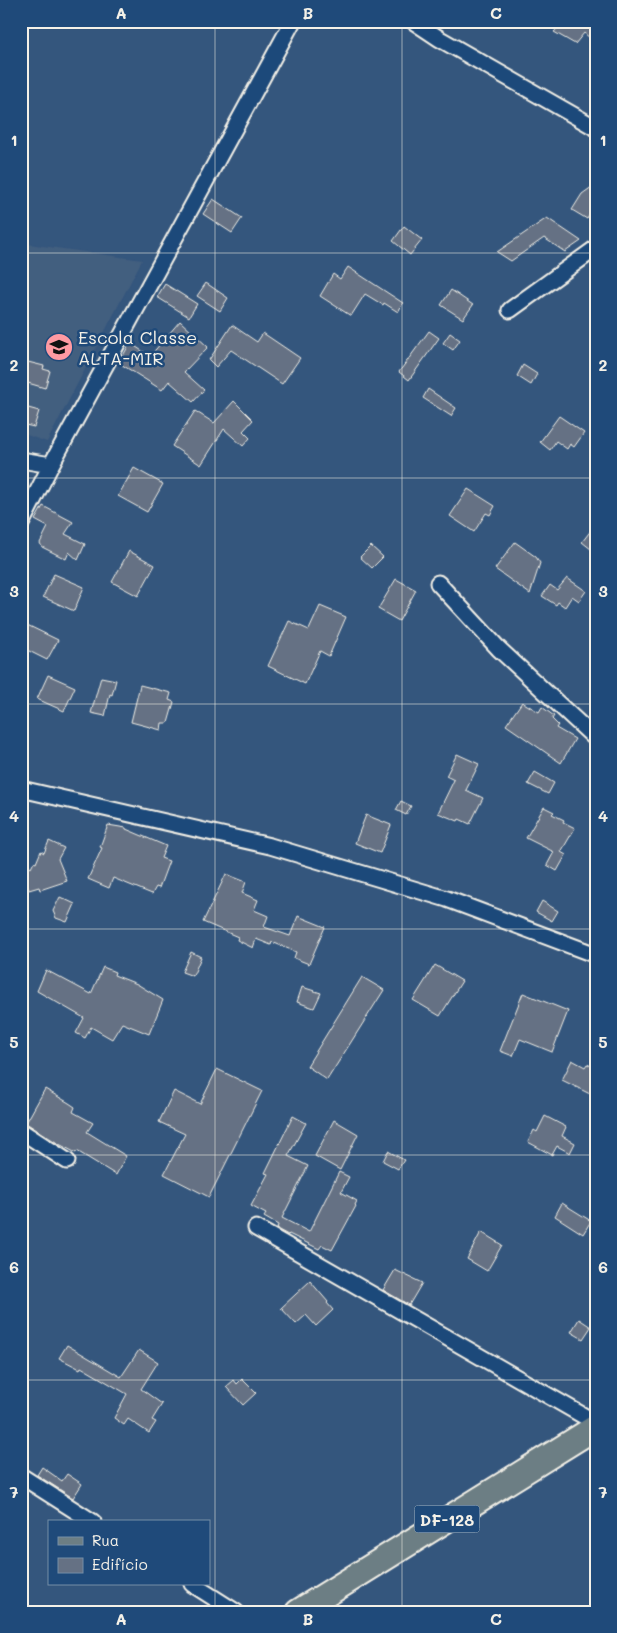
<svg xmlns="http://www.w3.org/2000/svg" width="617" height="1633" font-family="Mali,sans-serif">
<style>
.built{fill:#435e7f}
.building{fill:#657184;stroke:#f4f1e8}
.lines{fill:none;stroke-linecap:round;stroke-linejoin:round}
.minor-casing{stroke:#f4f1e8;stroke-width:19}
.primary-casing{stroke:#f4f1e8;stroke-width:28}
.minor{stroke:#1f4a7a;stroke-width:15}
.primary{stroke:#6c7e84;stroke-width:24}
.grid{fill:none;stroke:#f4f1e8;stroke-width:1;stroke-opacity:0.55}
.labels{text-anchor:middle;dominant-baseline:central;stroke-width:5;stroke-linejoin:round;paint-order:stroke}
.shield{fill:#1f4a7a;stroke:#b4bfc7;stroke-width:1}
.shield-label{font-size:16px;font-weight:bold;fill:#f4f1e8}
.poi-label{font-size:18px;fill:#f4f1e8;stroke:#1f4a7a;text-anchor:start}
.neatline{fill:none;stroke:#f4f1e8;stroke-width:2}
.grid-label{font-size:16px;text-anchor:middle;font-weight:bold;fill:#f4f1e8}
</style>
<rect width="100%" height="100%" fill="#34567d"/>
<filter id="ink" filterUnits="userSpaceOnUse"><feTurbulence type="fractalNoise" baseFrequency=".02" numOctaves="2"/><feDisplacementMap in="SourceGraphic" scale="10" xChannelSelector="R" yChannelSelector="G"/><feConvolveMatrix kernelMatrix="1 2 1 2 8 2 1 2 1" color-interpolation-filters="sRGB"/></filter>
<g filter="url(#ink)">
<!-- built -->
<path class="built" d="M21 243 142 260 47 442 21 433Z"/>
<!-- building -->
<path class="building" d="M564 21H596V43L584 33 575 44 554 32Z
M596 184V205L587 219 572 210 582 194Z
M213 199 242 218 232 233 203 214Z
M547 218 581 241 565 252 544 238 511 261 497 252Z
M404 226 422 240 410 255 393 241Z
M348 267 403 303 398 312 384 303 383 305 365 294 351 316 320 296 333 274 340 279Z
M206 283 228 298 220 311 197 296Z
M165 284 197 304 189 317 157 297Z
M451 290 473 305 463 319 441 305Z
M180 321 208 347 184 372 204 390 193 402 169 381 162 390 119 363 130 343 150 356Z
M232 325 257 342 263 333 300 358 282 384 231 350 216 367 209 360Z
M429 331 439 338 409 380 399 372Z
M450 333 460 340 453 350 443 343Z
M28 362 44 366 43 369 50 371 45 388 21 381V363L27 365Z
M523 365 537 374 531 385 517 376Z
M428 389 456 408 451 416 423 398Z
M234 401 253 420 243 431 250 438 243 446 224 429 201 465 172 446 195 411 214 423Z
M21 406 39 411 34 427 21 424Z
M559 416 584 433 574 447 570 444 567 449 556 441 550 450 540 442Z
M134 468 163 484 147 512 118 496Z
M468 489 495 506 490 515 486 513 474 532 450 516Z
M43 506 73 522 65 534 85 544 78 560 69 552 66 559 42 547 40 543 48 527 35 520Z
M596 524V553L582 542Z
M515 542 536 557 540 563 530 594 495 569Z
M371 546 383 557 372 568 360 557Z
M129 551 155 565 138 596 112 582Z
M54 574 84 587 74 611 43 597Z
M567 578 586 591 579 601 572 596 565 607 558 602 556 605 542 596 550 585 557 590Z
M396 579 416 590 399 621 378 609Z
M320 606 346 617 329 656 320 651 305 684 268 666 289 621 309 630Z
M21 622 58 640 47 660 21 647Z
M48 675 75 687 64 711 37 699Z
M101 677 116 680 112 695 110 694 105 716 91 713Z
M140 685 171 693 169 700 174 702 168 723H162L161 730 131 722Z
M522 702 539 712 542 707 554 716 552 719 558 725 556 728 575 739 561 763 506 725Z
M457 754 479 764 466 790 483 798 470 824 459 819 458 821 438 813 454 780 446 776Z
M535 772 554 783 548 794 528 784Z
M401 801 411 806 406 815 396 810Z
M544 807 554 812 552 814 564 820 563 822 575 828 561 852 566 855 557 871 547 865 554 852 526 838Z
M366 815 391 825 380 853 355 843Z
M108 825 126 828V829L166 846 161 858 169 861 159 888 156 887 152 894 113 878 109 888 88 879 102 848 100 847Z
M49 841 64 848 58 859 67 881 40 890 39 887 29 890 21 870V862L31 868 34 862 36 863 41 851 44 853Z
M226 874 246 882 242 893 258 900 254 910 268 916 264 927 290 936 298 916 325 927 309 964 294 958 296 952 272 942 271 945 256 939 253 948 237 940 238 937 203 922Z
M60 897 75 904 67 922 56 918 53 911Z
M542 901 558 911 552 921 536 912Z
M191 952 201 957 193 976 182 972Z
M435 965 462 981 440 1016 413 1000Z
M103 967 115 972 114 975 137 984 163 1000 149 1034 122 1023 112 1039 91 1027 85 1038 76 1033 84 1018 37 991 46 970 91 994Z
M362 977 384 990 327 1080 307 1066Z
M302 987 321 993 314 1008 297 1002Z
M523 993 568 1011 552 1052 520 1039 513 1056 500 1051Z
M572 1060 585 1067 587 1064 596 1068V1097L562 1080Z
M217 1069 262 1091 209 1197 164 1174 185 1134 159 1122 174 1091 200 1104Z
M45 1089 69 1103 75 1107 73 1112 93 1123 87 1132 126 1156 116 1175 77 1151 76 1153 59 1144 26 1123Z
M293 1116 306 1123 288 1156 308 1166 282 1218 309 1232 339 1172 349 1177 341 1192 357 1201 355 1205 356 1206 332 1250 322 1245 319 1249 289 1234 288 1235 277 1229 278 1225 264 1217 266 1214 251 1206 268 1174 265 1173Z
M545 1116 566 1127 562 1136 575 1143 570 1153 557 1146 552 1155 528 1142 534 1130 537 1132Z
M334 1120 358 1134 340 1170 315 1156Z
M388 1151 404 1160 398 1169 383 1161Z
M562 1203 591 1221 583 1234 555 1216Z
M481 1232 502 1245 487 1271 467 1259Z
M395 1270 422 1283 409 1305 383 1290Z
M310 1281 328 1302 327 1303 333 1310 316 1326 306 1315 296 1324 281 1308Z
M579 1319 591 1327 583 1339 571 1332Z
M67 1345 121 1377 139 1350 158 1362 141 1389 162 1404 152 1420 156 1422 149 1433 128 1419 124 1425 114 1418 127 1394 81 1367 80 1369 59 1358Z
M242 1379 256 1393 243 1405 226 1387 234 1380 237 1384Z
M42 1467 62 1481 67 1474 82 1484 73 1498 37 1475Z"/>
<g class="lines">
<defs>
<path id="minor" d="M413 21 440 39 596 128
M510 310 596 248
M21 460 51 465
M21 524 51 465 293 21
M438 583 499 649 596 739
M21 789 270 846 447 899 596 955
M21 1131 67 1161
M256 1228 596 1423
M21 1476 93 1522
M192 1584 236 1612"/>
<path id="primary" d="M298 1612 596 1427"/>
</defs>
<!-- minor casing -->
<use href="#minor" class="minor-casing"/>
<!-- primary casing -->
<use href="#primary" class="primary-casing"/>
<!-- minor -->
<use href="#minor" class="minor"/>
<!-- primary -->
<use href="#primary" class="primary"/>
</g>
</g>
<!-- grid -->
<path class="grid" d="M215 21V1612M402 21V1612M21 253H596M21 478H596M21 704H596M21 929H596M21 1155H596M21 1380H596"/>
<!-- icons -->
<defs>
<symbol id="school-disc" viewBox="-11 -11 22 22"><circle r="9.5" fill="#ff9aa2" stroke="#1f4a7a"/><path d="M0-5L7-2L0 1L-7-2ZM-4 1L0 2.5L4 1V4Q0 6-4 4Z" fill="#111"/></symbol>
</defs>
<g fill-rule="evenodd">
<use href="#school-disc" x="43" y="331" width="32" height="32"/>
</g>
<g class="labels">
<!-- shield labels -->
<rect class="shield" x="414.5" y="1505.5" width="65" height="27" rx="4"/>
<g class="shield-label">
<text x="447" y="1519">DF-128</text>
</g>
<!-- poi labels -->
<g class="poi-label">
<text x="78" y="337">Escola Classe<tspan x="78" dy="21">ALTA-MIR</tspan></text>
</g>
</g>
<!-- margin -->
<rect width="617" height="1633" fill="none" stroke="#1f4a7a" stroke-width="55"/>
<!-- legend -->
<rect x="48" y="1520" width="162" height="65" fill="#1f4a7a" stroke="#748da6"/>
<rect x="58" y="1537" width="25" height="8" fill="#6c7e84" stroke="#748da6"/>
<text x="92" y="1546" font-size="15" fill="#f4f1e8">Rua</text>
<rect x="58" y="1558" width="25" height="15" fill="#657184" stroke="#748da6"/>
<text x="92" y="1570" font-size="15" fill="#f4f1e8">Edifício</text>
<rect x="28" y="28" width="562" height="1578" class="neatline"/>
<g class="grid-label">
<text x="121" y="19">A</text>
<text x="308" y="19">B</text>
<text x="496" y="19">C</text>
<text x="14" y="146">1</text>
<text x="603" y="146">1</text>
<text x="14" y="371">2</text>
<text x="603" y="371">2</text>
<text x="14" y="597">3</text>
<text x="603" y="597">3</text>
<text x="14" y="822">4</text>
<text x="603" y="822">4</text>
<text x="14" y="1048">5</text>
<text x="603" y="1048">5</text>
<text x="14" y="1273">6</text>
<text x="603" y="1273">6</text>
<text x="14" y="1498">7</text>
<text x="603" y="1498">7</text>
<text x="121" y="1625">A</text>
<text x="308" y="1625">B</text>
<text x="496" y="1625">C</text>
</g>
</svg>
